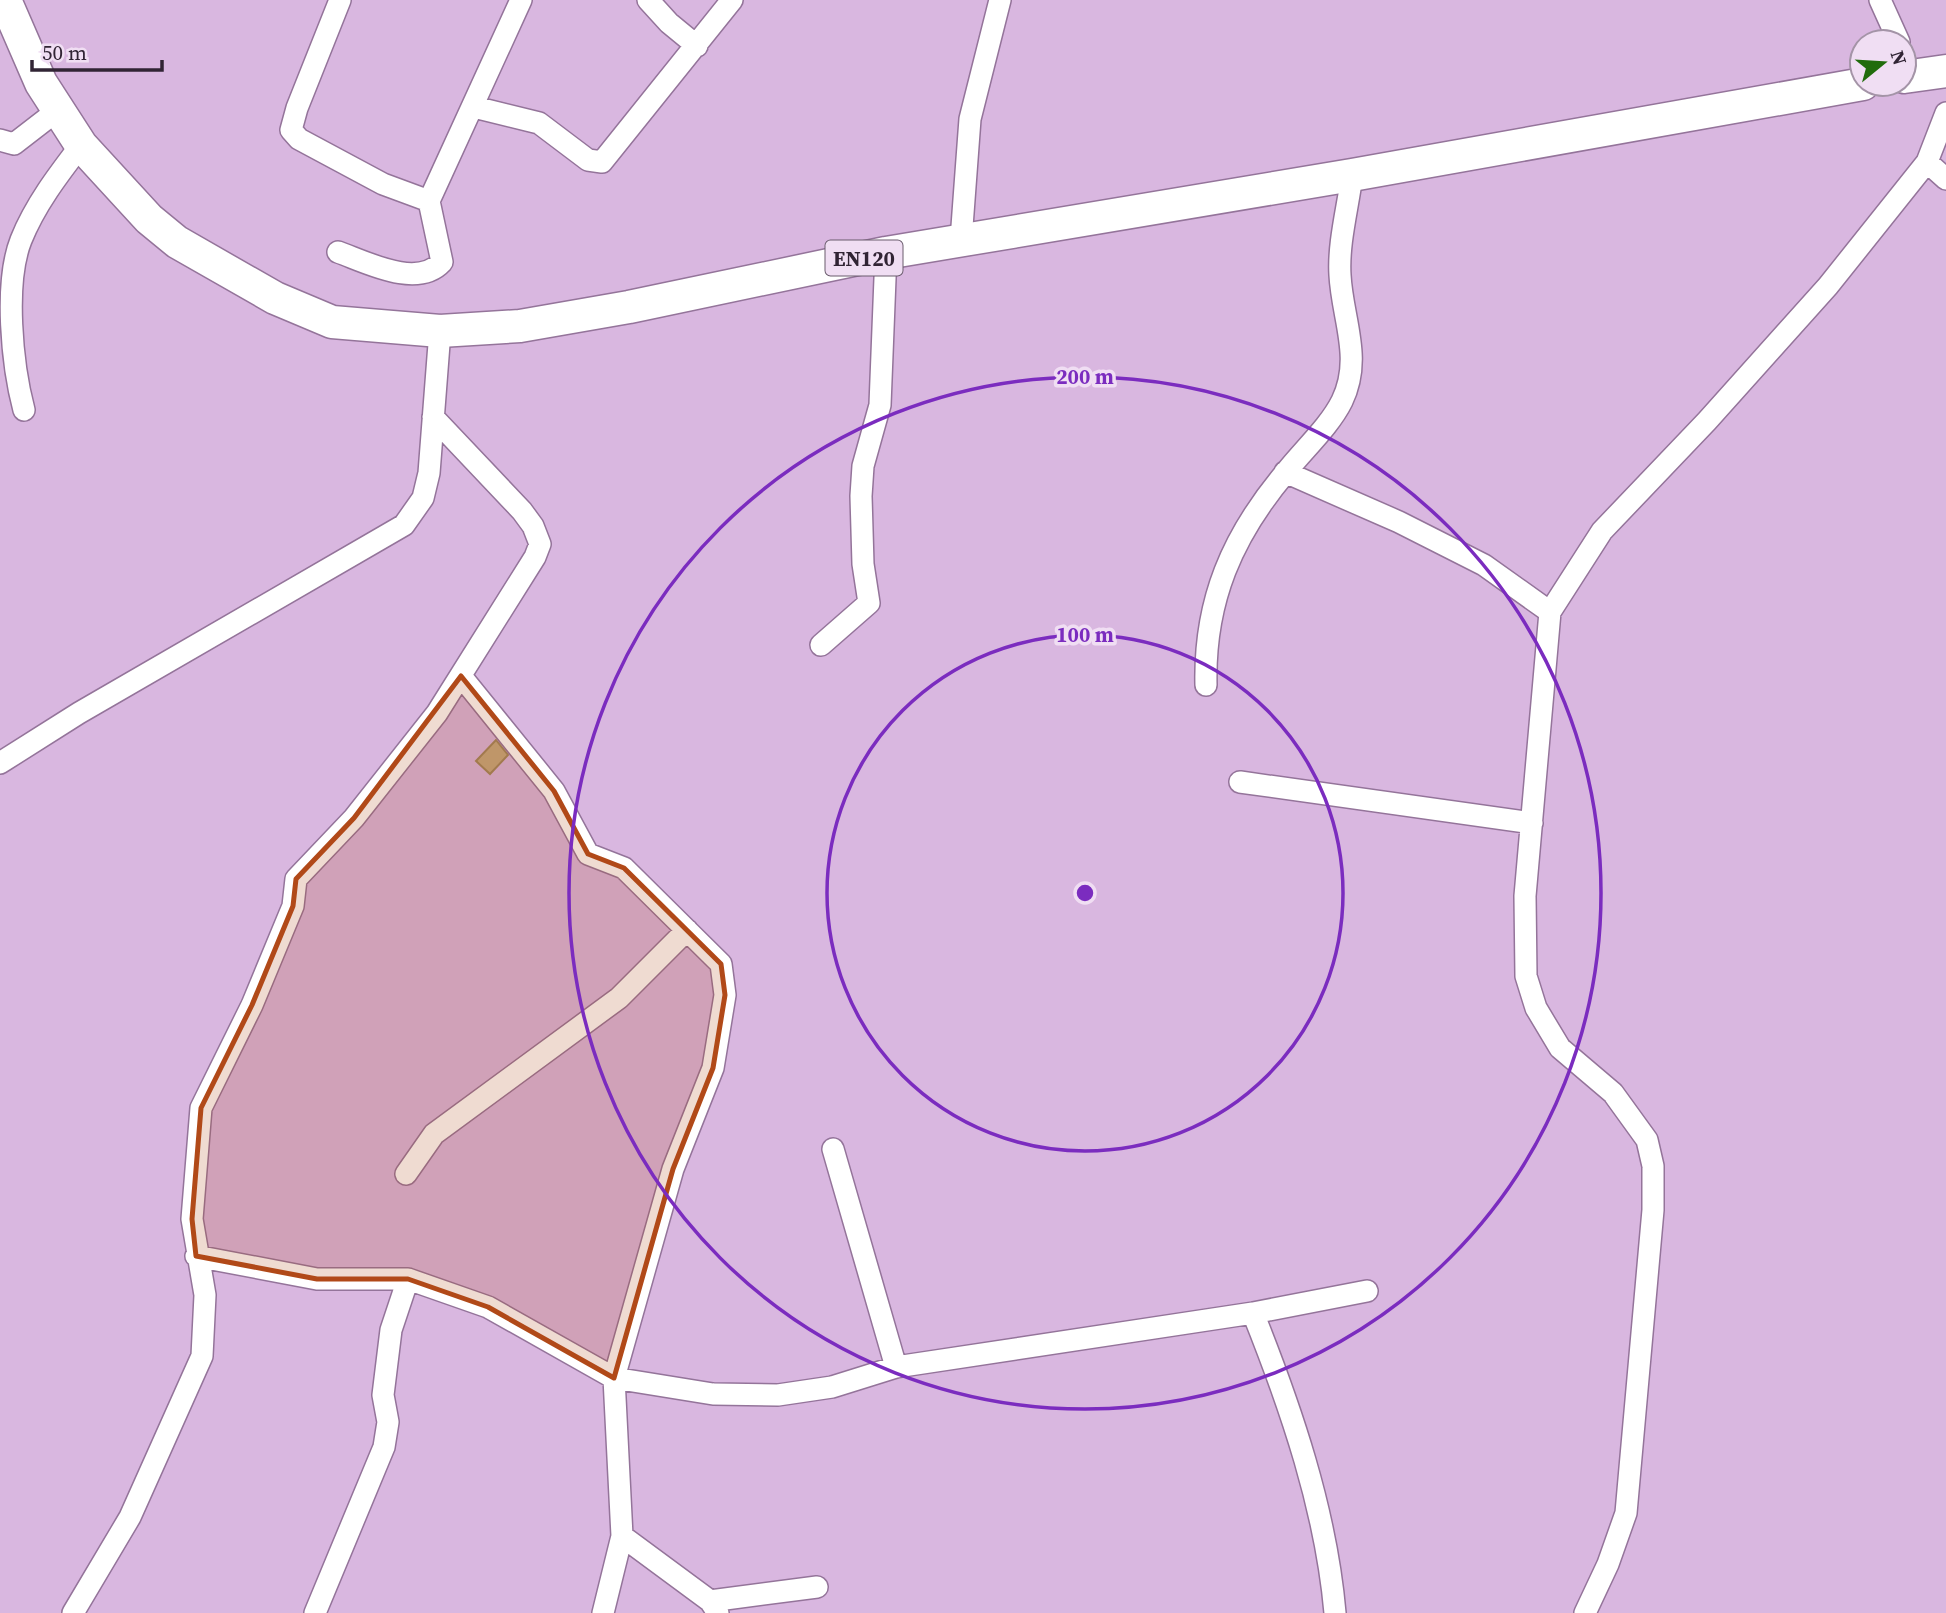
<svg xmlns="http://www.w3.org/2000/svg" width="1946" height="1613" font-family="'Source Serif 4',serif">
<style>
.building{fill:#c4a97d;stroke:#9f865b;stroke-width:2}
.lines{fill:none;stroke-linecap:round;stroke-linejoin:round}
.minor-casing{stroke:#94749a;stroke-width:24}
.highway-casing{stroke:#94749a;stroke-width:35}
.minor{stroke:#fff;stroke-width:21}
.highway{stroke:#fff;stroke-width:32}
.marked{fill:#b14918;fill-opacity:0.2;stroke:#b14918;stroke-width:5;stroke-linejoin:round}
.ring{fill:none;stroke:#7b2cbf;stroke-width:3.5}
.labels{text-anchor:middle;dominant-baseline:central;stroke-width:7;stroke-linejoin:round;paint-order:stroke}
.shield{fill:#f0def3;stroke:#6a5c6d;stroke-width:2}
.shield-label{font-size:21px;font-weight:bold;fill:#312434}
.centre{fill:#7b2cbf;stroke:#f0def3;stroke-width:3.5}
.ring-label{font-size:21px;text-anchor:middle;font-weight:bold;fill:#7b2cbf;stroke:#f0def3;stroke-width:7;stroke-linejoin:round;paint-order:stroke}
</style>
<rect width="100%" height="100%" fill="#d9b7e0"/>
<!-- building -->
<path class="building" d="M496 740 508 755 490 774 476 761Z"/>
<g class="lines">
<defs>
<path id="minor" d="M340 0 297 108 291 130 299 139 383 184 429 201 521 0
M648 0 669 23 697 46
M1880 0 1899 42
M474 107 539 123 588 160 602 162 732 0
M0 140 14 144 58 110
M1927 162 1946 179
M961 240 970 119 1000 0
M338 252C366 262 417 289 442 262L429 201
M24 410C12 365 4 283 21 240 35 205 58 175 81 145
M1285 472 1399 522 1484 565 1550 612
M821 645 869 603 863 564 861 496 863 466 880 405 886 253
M461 676 554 791 588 854 624 868 721 964 725 995 713 1068 673 1169 614 1378 622 1536 603 1613
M1206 685C1204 601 1232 536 1286 472 1304 449 1329 427 1342 401 1363 358 1342 318 1340 275 1338 243 1348 207 1352 175
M0 763 79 713 404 525 423 498 429 473 440 331
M1240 782 1532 823
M833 1149 896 1367
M406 1174 434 1134 619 998 687 930
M196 1256 317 1279H408L488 1307 614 1378 713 1394 778 1395 832 1387 896 1367 1253 1313 1367 1291
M1253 1313C1291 1408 1326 1510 1335 1613
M622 1536 710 1601 718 1613
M710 1601 817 1587
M73 1613 130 1517 202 1356 205 1295 192 1219 201 1108 252 1005 293 906 296 879 354 818 437 713 535 557 540 544 533 526 522 511 433 417
M315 1613 384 1447 388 1422 383 1395 391 1330 408 1279
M1585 1613 1608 1564 1626 1513 1653 1210V1166L1647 1140 1613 1093 1560 1048 1536 1008 1526 976 1525 896 1550 612 1602 531 1707 421 1828 286 1927 162 1946 113"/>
<path id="highway" d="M5 0 41 83 81 145 149 219 177 242 275 298 332 322 440 331 520 326 629 307 886 253 1352 175 1863 84
M1904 77 1946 71"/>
</defs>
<!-- minor casing -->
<use href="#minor" class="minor-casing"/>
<!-- highway casing -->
<use href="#highway" class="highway-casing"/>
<!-- minor -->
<use href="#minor" class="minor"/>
<!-- highway -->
<use href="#highway" class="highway"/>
</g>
<!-- marked area -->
<path class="marked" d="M461 676 554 791 588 854 624 868 721 964 725 995 713 1068 673 1169 614 1378 488 1307 408 1279H317L196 1256 192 1219 201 1108 252 1005 293 906 296 879 354 818Z"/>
<!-- distance rings -->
<g class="ring">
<circle cx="1085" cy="893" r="258"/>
<circle cx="1085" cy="893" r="516"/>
</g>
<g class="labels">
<!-- shield labels -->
<rect class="shield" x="825.5" y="240.5" width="77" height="35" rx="5"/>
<g class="shield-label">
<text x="864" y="258">EN120</text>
</g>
</g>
<circle cx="1085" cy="893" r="10" class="centre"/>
<g class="ring-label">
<text x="1085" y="384">200 m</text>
<text x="1085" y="642">100 m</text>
</g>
<!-- north arrow -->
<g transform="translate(1883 63) rotate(72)"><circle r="33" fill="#f0def3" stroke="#a494a7" stroke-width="2"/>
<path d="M0-5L12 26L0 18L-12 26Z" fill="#216c0c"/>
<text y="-10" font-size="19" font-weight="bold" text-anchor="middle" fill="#312434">N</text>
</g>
<!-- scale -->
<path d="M32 60v10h130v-10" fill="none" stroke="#312434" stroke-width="3.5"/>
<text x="42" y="60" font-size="21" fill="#312434" stroke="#f0def3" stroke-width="5" paint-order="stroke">50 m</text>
</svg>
